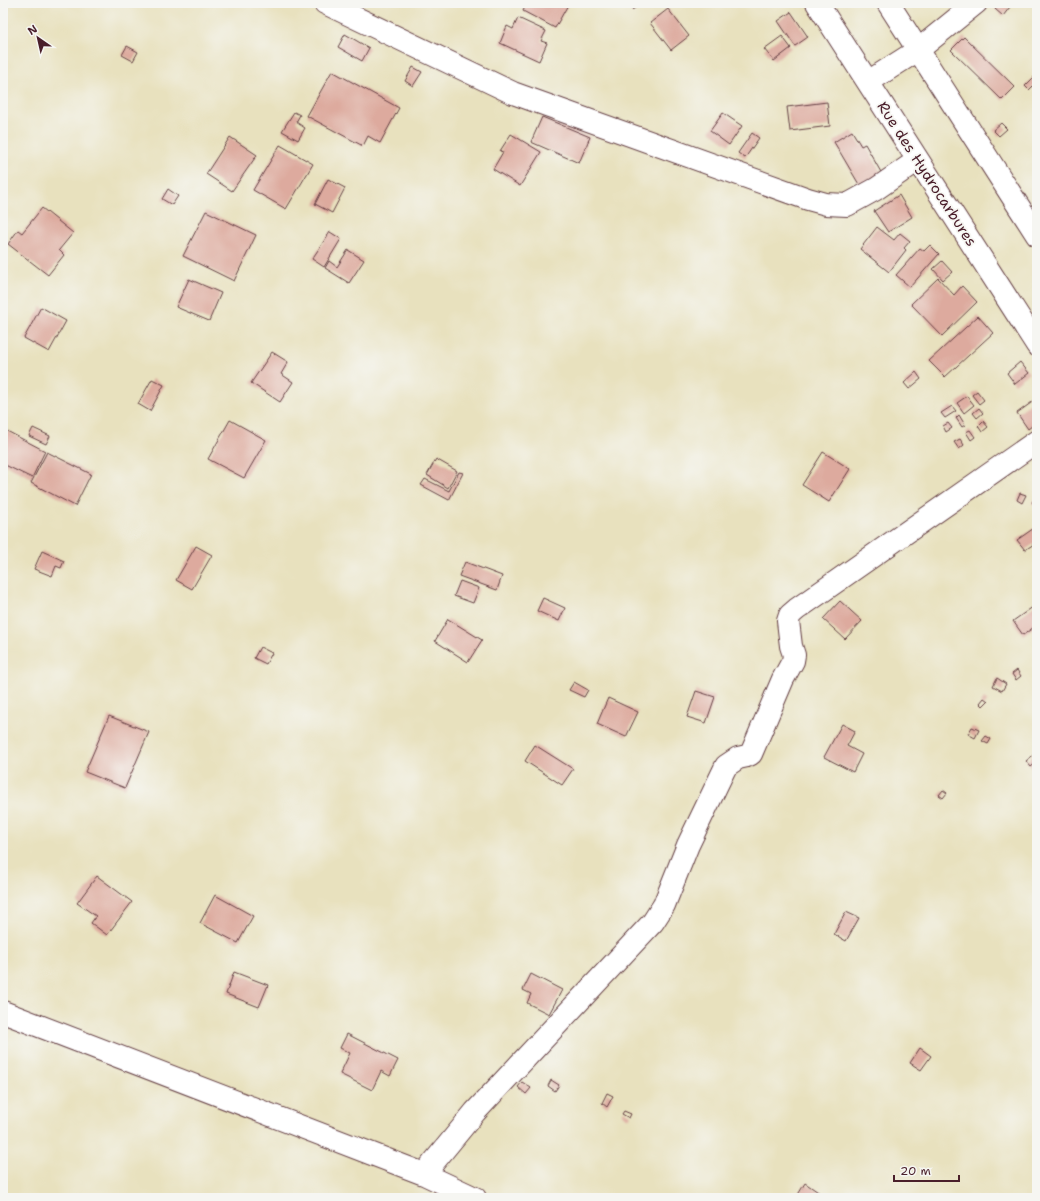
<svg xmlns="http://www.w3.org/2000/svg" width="1040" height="1201" font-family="'Shantell Sans',sans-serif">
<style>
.building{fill:#ddaa9e}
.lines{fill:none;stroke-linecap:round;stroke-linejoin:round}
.minor-casing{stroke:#623c41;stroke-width:24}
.minor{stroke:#fff;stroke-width:22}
.labels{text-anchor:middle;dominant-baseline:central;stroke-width:3.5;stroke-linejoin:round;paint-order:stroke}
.street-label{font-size:15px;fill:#4a1f2b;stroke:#f6f6f2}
</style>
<rect width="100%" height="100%" fill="#f6f6f2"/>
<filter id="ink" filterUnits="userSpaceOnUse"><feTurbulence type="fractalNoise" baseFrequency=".025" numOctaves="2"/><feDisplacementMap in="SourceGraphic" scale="8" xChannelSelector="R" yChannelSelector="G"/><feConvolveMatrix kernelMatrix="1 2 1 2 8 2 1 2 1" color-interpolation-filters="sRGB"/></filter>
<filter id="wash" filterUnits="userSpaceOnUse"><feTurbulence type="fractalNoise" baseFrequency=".012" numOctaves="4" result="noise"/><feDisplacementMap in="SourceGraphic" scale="16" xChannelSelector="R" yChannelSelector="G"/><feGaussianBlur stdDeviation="0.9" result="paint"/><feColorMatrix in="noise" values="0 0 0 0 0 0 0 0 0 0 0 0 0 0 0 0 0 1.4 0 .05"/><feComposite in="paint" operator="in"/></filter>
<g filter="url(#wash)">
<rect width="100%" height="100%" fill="#e8e1be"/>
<g id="blocks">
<!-- building -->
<path class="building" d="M527 3H569L555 28 523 11Z
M628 3H640L641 4 632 10Z
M1000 3H1013L1003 16 995 9Z
M668 9 689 36 671 50 650 23Z
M791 12 808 37 795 46 778 21Z
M518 18 546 31 541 41 547 43 539 61 500 43 507 26 513 29Z
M345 34 369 48 362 61 338 47Z
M782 36 791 48 774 61 764 49Z
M964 37 1015 87 1002 100 951 50Z
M127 46 138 52 133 61 122 55Z
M413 67 422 72 413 86 405 81Z
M332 71 399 108 380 143 368 136 363 146 307 116Z
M1037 74V82L1029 90 1025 86Z
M827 102 830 126 790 131 787 107Z
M294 112 300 115 296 122 305 128 298 140 282 131Z
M723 113 742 126 729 145 710 131Z
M542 117 590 137 579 163 531 142Z
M1001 123 1007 129 999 136 993 130Z
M852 131 861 146 865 144 882 174 860 186 834 142Z
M752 133 759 138 745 158 738 153Z
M511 134 541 152 520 186 493 169 503 152 500 151Z
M230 137 257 155 232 191 206 174Z
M280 145 313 164 286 209 253 190Z
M328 179 345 188 332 213 315 204Z
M168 189 178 196 172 205 162 199Z
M899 195 912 217 888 232 874 211Z
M42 208 73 233 59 250 64 255 48 275 8 244 18 230 22 233Z
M206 211 256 235 234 281 183 256Z
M877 227 894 240 900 233 910 241 904 248 906 250 889 272 860 249Z
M330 232 341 239 324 267 312 259Z
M930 245 939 254 910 287 896 275 920 248 924 251Z
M348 250 364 260 349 283 325 268 329 261 337 267Z
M942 261 952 272 943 280 933 269Z
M938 278 954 295 962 286 977 302 942 336 911 304Z
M189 279 221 293 209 321 176 307Z
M41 307 66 321 49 352 24 338Z
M978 316 993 333 945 377 929 361Z
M272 352 288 362 281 374 293 382 280 402 251 383Z
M1020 362 1029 373 1015 384 1007 373Z
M916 372 921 379 909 389 904 383Z
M152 379 164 385 150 411 138 404Z
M977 391 984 400 979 404 972 395Z
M967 396 974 405 964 413 957 403Z
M1035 400 1037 402V422L1028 429 1017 413Z
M952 406 956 411 945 418 941 413Z
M979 408 983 413 977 418 973 413Z
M959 415 965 425 962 427 956 418Z
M230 420 266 440 244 478 208 459Z
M983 421 988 427 982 432 978 426Z
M948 423 952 428 946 432 943 426Z
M33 428 50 436 46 444 29 436Z
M5 430 45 451 32 478 3 464V434Z
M970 430 975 437 971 440 966 432Z
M960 439 964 445 959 449 954 442Z
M47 452 91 474 75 506 31 483Z
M823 452 850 469 829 502 802 485Z
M436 459 457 471 448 488 427 475Z
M459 472 463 473 449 500 421 485 425 479 449 491Z
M1020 493 1026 495 1022 503 1017 500Z
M1037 498V508L1032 502Z
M1037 526V542L1025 550 1017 540Z
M196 546 212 555 192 589 176 580Z
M42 551 64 561 61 568 56 566 52 576 34 569Z
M465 562 502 576 497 590 459 576Z
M460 581 479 588 473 603 454 596Z
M543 598 565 608 559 621 537 611Z
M840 601 862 621 845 639 823 619Z
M1037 604V625L1023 635 1013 621Z
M448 619 482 640 468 662 435 641Z
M260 647 272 653 266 664 254 658Z
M1017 670 1021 676 1016 680 1012 674Z
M997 678 1006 684 1002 691 993 686Z
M574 682 588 690 584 697 569 690Z
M696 691 715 697 706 723 687 717Z
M608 698 638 712 626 737 597 724Z
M984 698 988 701 983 706 980 703Z
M109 716 149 732 125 788 85 772Z
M842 724 855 731 847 746 862 754 853 772 824 757Z
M972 727 979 730 975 738 968 734Z
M986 736 991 739 988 744 982 741Z
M535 745 573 769 562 785 525 761Z
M1037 752V762L1031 767 1026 761Z
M943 790 947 793 943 798 939 795Z
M97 876 132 902 107 935 91 923 96 916 77 903Z
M215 895 253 916 238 943 200 923Z
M846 912 859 918 846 941 834 934Z
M234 972 268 985 259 1007 226 994Z
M531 974 562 990 549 1014 527 1003 531 994 523 990Z
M347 1034 398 1060 390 1076 381 1071 372 1090 340 1074 350 1053 340 1048Z
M920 1048 931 1056 921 1070 910 1063Z
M551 1080 559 1085 555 1091 548 1086Z
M522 1082 531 1088 526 1094 518 1087Z
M607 1093 613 1096 607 1107 602 1103Z
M624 1111 631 1114 629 1118 622 1114Z
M805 1183 827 1198H796Z"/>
</g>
</g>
<g filter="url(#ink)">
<use href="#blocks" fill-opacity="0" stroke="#623c41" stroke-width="1"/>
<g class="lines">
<defs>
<path id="minor" d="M325 3 513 93 808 199 826 204 847 205 876 189 918 160
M817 3 1037 345
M888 3 1037 235
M868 82 918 50 976 3
M3 1012 424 1174 475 1198
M424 1174 475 1112 653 922 664 905 688 845 726 766 738 758 747 756 751 754 783 679 793 661 794 655 791 646 788 621 790 615 797 609 1037 441"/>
</defs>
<!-- minor casing -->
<use href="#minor" class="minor-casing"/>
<!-- minor -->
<use href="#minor" class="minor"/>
</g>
</g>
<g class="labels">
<!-- street labels -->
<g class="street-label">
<text transform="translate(927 174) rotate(57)">Rue des Hydrocarbures</text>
</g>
</g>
<!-- margin -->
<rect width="1040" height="1201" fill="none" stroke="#f6f6f2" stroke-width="16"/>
<!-- north arrow -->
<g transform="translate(38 38) rotate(326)" stroke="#f6f6f2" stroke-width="3" paint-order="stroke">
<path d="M0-3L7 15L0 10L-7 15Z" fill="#4a1f2b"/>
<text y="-6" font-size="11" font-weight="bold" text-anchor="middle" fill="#4a1f2b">N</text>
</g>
<!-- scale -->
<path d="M894 1175v6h65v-6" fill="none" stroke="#4a1f2b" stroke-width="2"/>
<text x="900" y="1175" font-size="12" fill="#4a1f2b" stroke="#f6f6f2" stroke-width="3" paint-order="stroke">20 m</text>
</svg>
